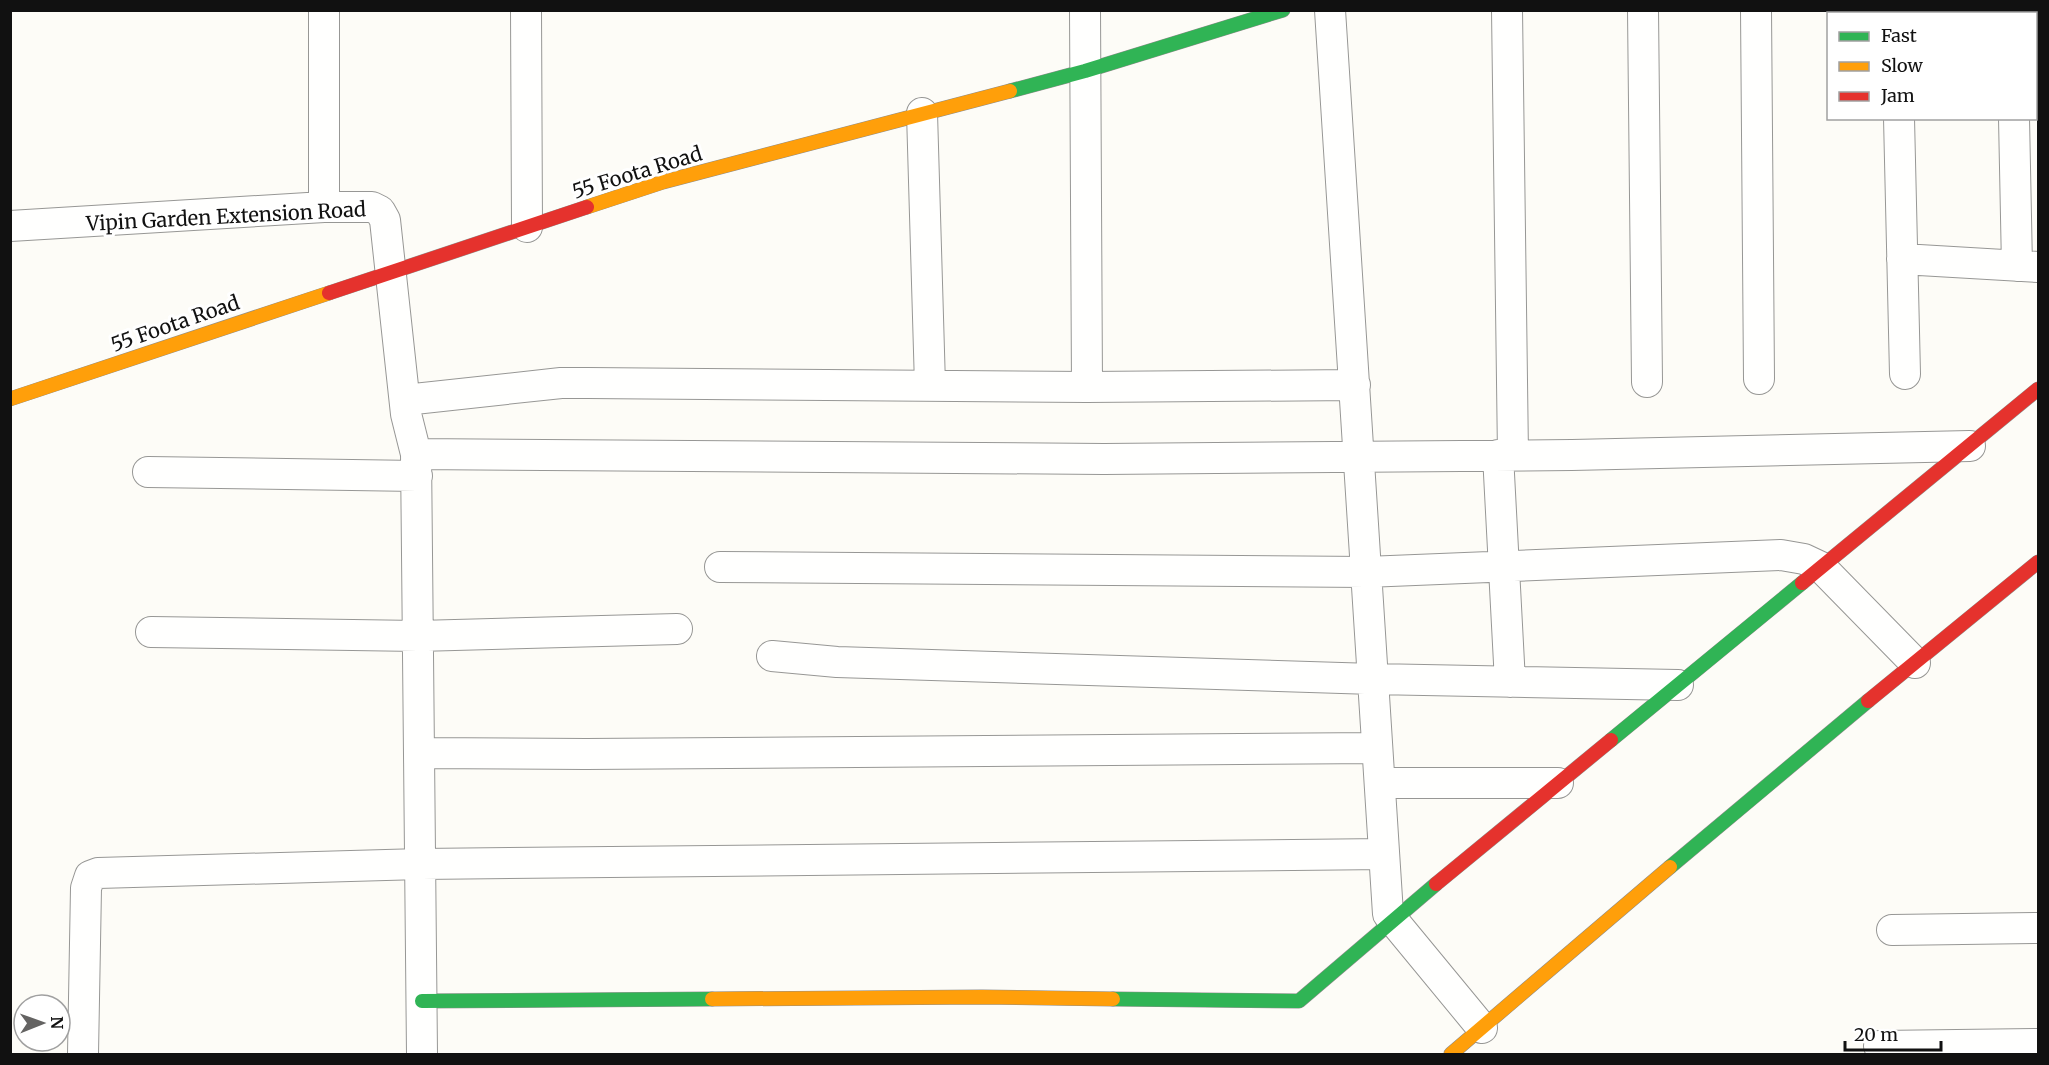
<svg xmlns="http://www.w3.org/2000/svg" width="2049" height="1065" font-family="Merriweather,serif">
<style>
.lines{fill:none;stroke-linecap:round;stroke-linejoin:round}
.street-casing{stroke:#979795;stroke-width:32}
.fast-casing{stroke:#8e8d8b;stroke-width:15}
.slow-casing{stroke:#8e8d8b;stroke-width:15}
.jam-casing{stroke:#8e8d8b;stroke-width:15}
.street{stroke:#fffffe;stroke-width:30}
.fast{stroke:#30b455;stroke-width:14}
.slow{stroke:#ff9f0a;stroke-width:14}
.jam{stroke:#e5322d;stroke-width:14}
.labels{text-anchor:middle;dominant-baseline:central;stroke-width:6;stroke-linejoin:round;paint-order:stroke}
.street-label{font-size:20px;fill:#111;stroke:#fff}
</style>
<rect width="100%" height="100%" fill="#fdfcf7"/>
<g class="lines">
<defs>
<path id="street" d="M324 10V207
M526 10 527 227
M1085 10 1087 387
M1330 10 1388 914 1482 1028
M1507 10 1513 455
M1643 10 1647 382
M1756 10 1759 379
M1896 10V14
M2012 10V14
M922 113 930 385
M1899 118 1905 374
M2014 118 2017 266
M10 226 324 207H372L380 211 385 220 406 414 416 454 422 1054
M1902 259 2038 267
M405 400 561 383H588L1087 387 1355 385
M416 454 1104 459 1572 455 1970 446
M1498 455 1510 682
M148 472 417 476
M720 567 1366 572 1781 555 1804 559 1821 567 1915 663
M151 632 418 636 677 629
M772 656 837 662 1373 679 1678 685
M419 753 586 754 1377 748
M1380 783H1558
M1892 930 2038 928
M1879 1046 2038 1044
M83 1054 86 888 90 876 98 873 421 864 1384 854"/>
<path id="fast" d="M1010 91 1085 71 1283 10
M1611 740 1802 583
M1670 867 1868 701
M1113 999 1299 1001 1436 884
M422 1001 712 999"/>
<path id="slow" d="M587 207 663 182 1010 91
M10 399 329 293
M712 999 982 997 1113 999
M1451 1054 1670 867"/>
<path id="jam" d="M329 293 587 207
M1802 583 2038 389
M1868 701 2038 562
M1436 884 1611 740"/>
</defs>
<!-- street casing -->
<use href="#street" class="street-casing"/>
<!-- fast casing -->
<use href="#fast" class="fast-casing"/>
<!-- slow casing -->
<use href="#slow" class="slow-casing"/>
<!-- jam casing -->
<use href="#jam" class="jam-casing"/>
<!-- street -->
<use href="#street" class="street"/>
<!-- fast -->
<use href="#fast" class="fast"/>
<!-- slow -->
<use href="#slow" class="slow"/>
<!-- jam -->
<use href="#jam" class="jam"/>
</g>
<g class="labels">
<!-- street labels -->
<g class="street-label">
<text transform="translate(637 172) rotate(-17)">55 Foota Road</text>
<text transform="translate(226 216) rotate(-3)">Vipin Garden Extension Road</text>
<text transform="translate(175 323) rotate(-19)">55 Foota Road</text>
</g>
</g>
<!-- border -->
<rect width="2049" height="1065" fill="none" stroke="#111111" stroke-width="24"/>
<!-- legend -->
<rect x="1827" y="12" width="210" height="108" fill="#ffffff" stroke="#a0a0a0" stroke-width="1.5"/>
<rect x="1839" y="32" width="30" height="9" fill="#30b455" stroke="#a0a0a0" stroke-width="1.5"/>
<text x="1881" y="42" font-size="18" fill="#111111">Fast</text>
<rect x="1839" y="62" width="30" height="9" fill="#ff9f0a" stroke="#a0a0a0" stroke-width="1.5"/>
<text x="1881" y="72" font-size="18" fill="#111111">Slow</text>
<rect x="1839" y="92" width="30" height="9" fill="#e5322d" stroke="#a0a0a0" stroke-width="1.5"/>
<text x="1881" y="102" font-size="18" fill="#111111">Jam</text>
<!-- north arrow -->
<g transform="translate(42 1023) rotate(89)"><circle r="28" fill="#ffffff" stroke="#a0a0a0" stroke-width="1.5"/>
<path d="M0-4.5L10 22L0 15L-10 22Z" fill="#646362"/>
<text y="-9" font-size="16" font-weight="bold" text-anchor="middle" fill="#111111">N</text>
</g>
<!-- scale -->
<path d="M1845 1041v9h96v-9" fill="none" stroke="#111111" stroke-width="3"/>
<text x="1854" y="1041" font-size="18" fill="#111111" stroke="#ffffff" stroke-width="4.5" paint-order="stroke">20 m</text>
</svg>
